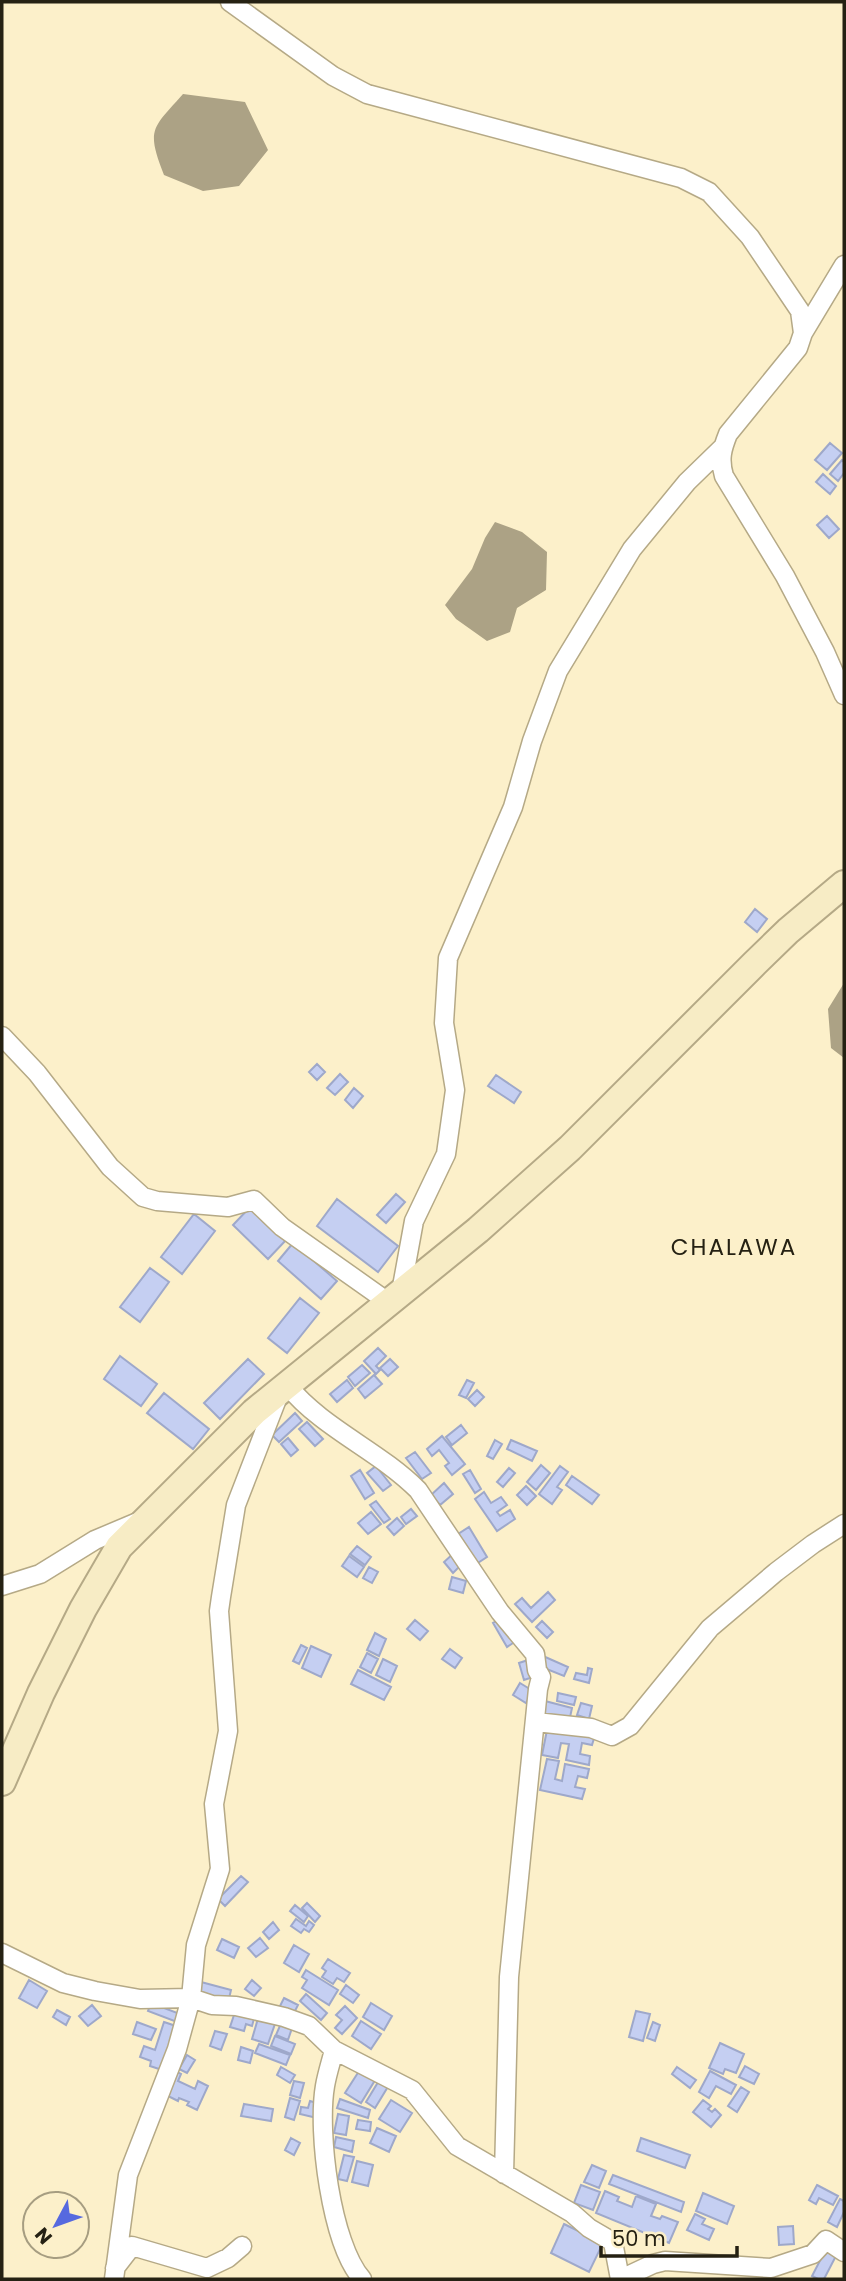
<svg xmlns="http://www.w3.org/2000/svg" width="846" height="2281" font-family="Poppins,sans-serif">
<style>
.water{fill:#aca285}
.building{fill:#c5cff2;stroke:#9ea8ca;stroke-width:2}
.lines{fill:none;stroke-linecap:round;stroke-linejoin:round}
.street-casing{stroke:#b5a986;stroke-width:21}
.secondary-casing{stroke:#b5a986;stroke-width:30}
.street{stroke:#fff;stroke-width:18}
.secondary{stroke:#f7ecc5;stroke-width:26}
.labels{text-anchor:middle;dominant-baseline:central;stroke-width:7;stroke-linejoin:round;paint-order:stroke}
.quarter-label{font-size:23px;letter-spacing:2px;fill:#252113;stroke:#fcf0ca}
</style>
<rect width="100%" height="100%" fill="#fcf0ca"/>
<!-- water -->
<path class="water" d="M183 94 245 102 268 150 239 186 203 191 164 175C146 129 152 129 183 94Z
M495 522 522 532 547 552 546 590 517 608 510 632 487 641 456 619 445 605 472 569 485 538Z
M844 983V1058L831 1048 828 1009Z"/>
<!-- building -->
<path class="building" d="M830 443 842 453 827 470 815 460Z
M842 460 844 462V473L838 481 830 474Z
M823 474 836 486 830 494 816 482Z
M827 516 839 529 829 538 817 525Z
M755 909 767 919 757 932 745 922Z
M317 1064 325 1072 317 1080 309 1072Z
M340 1074 348 1082 335 1095 327 1088Z
M496 1075 521 1092 514 1103 488 1086Z
M354 1088 363 1096 353 1108 345 1100Z
M396 1194 405 1202 386 1223 377 1215Z
M337 1199 398 1246 378 1272 317 1226Z
M252 1205 287 1239 268 1259 233 1225Z
M194 1214 215 1231 182 1274 161 1257Z
M293 1243 337 1281 321 1299 278 1261Z
M150 1268 169 1282 140 1322 120 1307Z
M300 1298 319 1313 287 1353 268 1338Z
M378 1348 386 1356 376 1366 380 1370 376 1374 364 1361Z
M120 1356 157 1384 141 1406 104 1379Z
M248 1359 264 1374 220 1419 204 1403Z
M390 1359 398 1367 388 1376 380 1368Z
M362 1365 370 1373 355 1386 348 1377Z
M374 1375 382 1384 365 1398 358 1389Z
M347 1380 353 1388 337 1402 330 1394Z
M467 1380 474 1383 466 1398 459 1395Z
M477 1390 484 1397 475 1406 468 1399Z
M164 1393 209 1429 193 1449 147 1413Z
M295 1413 302 1421 279 1442 272 1435Z
M307 1422 323 1439 315 1446 299 1429Z
M461 1425 467 1433 452 1445 446 1437Z
M442 1436 465 1464 452 1475 445 1466 449 1463 439 1450 432 1456 427 1449Z
M288 1438 298 1450 291 1456 281 1444Z
M495 1440 502 1444 493 1459 487 1456Z
M511 1440 537 1451 532 1461 507 1449Z
M415 1452 431 1473 422 1479 406 1458Z
M541 1465 550 1473 536 1490 527 1482Z
M376 1466 391 1485 383 1491 367 1473Z
M560 1466 568 1472 557 1487 562 1490 552 1504 539 1494Z
M509 1468 515 1473 503 1487 497 1482Z
M360 1470 374 1493 365 1499 351 1476Z
M470 1470 481 1489 475 1493 463 1474Z
M572 1476 599 1495 592 1504 566 1485Z
M444 1483 453 1494 440 1505 431 1495Z
M526 1486 536 1496 527 1505 517 1495Z
M484 1492 491 1503 501 1497 507 1505 497 1512 500 1516 510 1510 515 1519 497 1531 475 1499Z
M376 1501 390 1519 384 1523 370 1505Z
M411 1509 417 1516 406 1524 401 1517Z
M371 1512 381 1524 368 1534 358 1523Z
M397 1518 404 1526 394 1535 387 1527Z
M469 1527 487 1557 473 1566 455 1536Z
M357 1546 371 1557 365 1565 350 1554Z
M454 1553 463 1563 453 1573 444 1562Z
M349 1556 364 1567 357 1577 342 1566Z
M369 1567 378 1572 372 1583 363 1578Z
M452 1577 466 1581 463 1593 449 1589Z
M548 1592 555 1600 532 1622 515 1604 522 1598 531 1608Z
M502 1618 516 1641 507 1647 493 1623Z
M415 1620 428 1631 420 1640 407 1629Z
M542 1621 553 1632 547 1638 536 1627Z
M375 1633 386 1639 379 1656 367 1650Z
M301 1645 307 1648 299 1664 293 1661Z
M311 1646 331 1655 321 1677 302 1668Z
M450 1649 462 1658 455 1668 442 1659Z
M367 1653 378 1659 371 1673 360 1667Z
M543 1656 568 1667 564 1676 539 1666Z
M383 1659 397 1666 390 1682 376 1675Z
M531 1659 536 1676 524 1680 519 1663Z
M588 1668 592 1669 589 1683 574 1679 576 1673 587 1675Z
M358 1670 391 1687 384 1700 351 1684Z
M520 1683 533 1691 526 1703 513 1695Z
M558 1693 576 1697 574 1705 557 1701Z
M545 1701 572 1708 569 1722 542 1715Z
M581 1703 592 1706 589 1719 577 1715Z
M548 1725 595 1735 592 1745 582 1743 580 1754 590 1756 589 1765 566 1760 569 1744 561 1743 558 1758 542 1755Z
M547 1759 559 1761 555 1779 562 1781 565 1764 589 1769 587 1778 578 1776 575 1787 585 1789 582 1799 540 1790Z
M241 1876 248 1882 225 1906 218 1899Z
M307 1903 320 1916 315 1922 302 1908Z
M295 1905 308 1916 304 1922 290 1911Z
M296 1919 306 1926 309 1921 314 1925 309 1932 304 1929 301 1933 291 1926Z
M273 1922 279 1930 269 1939 263 1932Z
M260 1938 268 1948 256 1957 248 1948Z
M222 1939 239 1947 234 1958 217 1950Z
M294 1945 309 1954 299 1972 284 1963Z
M328 1959 350 1973 344 1982 337 1978 333 1984 322 1977 326 1971 322 1968Z
M306 1970 338 1990 329 2005 302 1988 307 1980 302 1977Z
M29 1980 47 1991 37 2008 19 1998Z
M252 1980 261 1988 254 1996 245 1989Z
M201 1982 231 1990 228 2003 198 1995Z
M346 1985 359 1995 353 2003 340 1994Z
M306 1994 327 2013 321 2020 300 2001Z
M284 1998 298 2005 292 2017 278 2010Z
M151 2003 180 2014 177 2022 148 2011Z
M371 2003 392 2016 384 2030 363 2017Z
M92 2005 101 2016 88 2026 79 2016Z
M345 2006 357 2018 342 2034 335 2028 342 2020 336 2015Z
M236 2009 255 2015 252 2026 246 2024 244 2031 230 2027Z
M57 2010 70 2017 66 2025 53 2017Z
M636 2011 650 2014 643 2041 629 2037Z
M259 2015 276 2021 268 2044 252 2039Z
M282 2021 293 2025 288 2040 276 2035Z
M361 2021 381 2034 371 2049 352 2036Z
M137 2022 156 2029 151 2040 133 2034Z
M164 2022 176 2026 162 2070 150 2066 151 2061 140 2057 144 2046 155 2050Z
M653 2022 660 2025 655 2041 647 2038Z
M215 2031 227 2034 221 2050 210 2046Z
M275 2036 295 2044 291 2054 271 2046Z
M720 2043 744 2054 736 2073 725 2069 723 2074 709 2068Z
M259 2044 290 2055 286 2065 255 2053Z
M241 2047 253 2051 250 2063 238 2060Z
M187 2055 195 2060 187 2073 179 2069Z
M745 2066 759 2074 754 2084 739 2077Z
M281 2067 295 2075 290 2083 277 2075Z
M677 2067 696 2080 690 2088 672 2074Z
M361 2068 377 2077 361 2103 345 2093Z
M175 2071 181 2074 178 2081 195 2089 198 2081 208 2086 197 2110 187 2105 189 2102 179 2098 178 2101 164 2094Z
M710 2071 736 2085 731 2094 716 2086 709 2098 699 2092Z
M380 2079 389 2085 375 2108 366 2102Z
M294 2081 304 2083 300 2098 290 2095Z
M741 2087 749 2092 737 2112 728 2106Z
M290 2098 300 2101 294 2120 285 2117Z
M340 2099 370 2110 368 2118 337 2108Z
M391 2100 412 2113 400 2132 379 2119Z
M703 2100 711 2106 708 2109 712 2112 715 2109 721 2115 711 2127 693 2112Z
M310 2101 320 2104 317 2118 300 2114 301 2107 308 2108Z
M244 2104 273 2109 271 2121 241 2116Z
M338 2114 349 2116 346 2135 334 2133Z
M358 2120 371 2122 370 2131 356 2129Z
M377 2128 396 2136 389 2152 370 2143Z
M336 2137 354 2141 352 2152 334 2147Z
M291 2138 300 2143 294 2155 285 2150Z
M641 2138 690 2155 685 2168 637 2151Z
M344 2155 354 2157 347 2181 338 2179Z
M357 2161 373 2165 368 2186 352 2182Z
M592 2165 606 2171 599 2188 584 2182Z
M613 2175 684 2202 681 2212 609 2184Z
M581 2185 600 2192 593 2210 574 2203Z
M817 2185 838 2196 833 2205 819 2198 816 2204 809 2200Z
M605 2191 619 2197 617 2201 632 2207 636 2196 656 2204 651 2216 660 2219 662 2216 678 2222 669 2243 596 2213Z
M703 2193 734 2206 727 2224 696 2211Z
M840 2199 844 2201V2212L837 2227 828 2222Z
M695 2214 705 2219 702 2224 714 2229 709 2240 687 2230Z
M564 2224 603 2243 589 2272 551 2253Z
M793 2226 794 2244 779 2245 778 2227Z
M826 2249 837 2254 824 2279H818L812 2276Z"/>
<g class="lines">
<defs>
<path id="street" d="M230 2 333 76 367 94 681 178 709 192 750 237 800 311 803 333
M844 265 803 333 798 348 728 434C722 449 719 459 724 476L785 576 825 652 844 695
M2 1036 37 1073 110 1167 143 1197 157 1201 228 1207 254 1200 282 1227 388 1302
M401 1292 414 1221 446 1154 455 1090 444 1023 448 958 513 807 532 741 558 671 632 549 687 482 722 448
M287 1385C323 1429 378 1450 418 1490L500 1612 535 1654 537 1670 541 1677 538 1689 509 1977 504 2174
M2 1586 40 1574 95 1540 140 1521
M536 1722 591 1728 612 1736 630 1726 710 1628 776 1572 813 1544 844 1524
M2 1953 63 1983 95 1991 140 1999 191 1998 212 2005 236 2006 284 2017 309 2026 334 2050 412 2090 457 2146 572 2213 589 2228 613 2242 620 2279
M334 2050C331 2062 327 2074 325 2086 317 2132 331 2244 362 2279
M115 2268 132 2246 207 2268 228 2258 242 2246
M114 2279 128 2175 177 2049 191 1998 196 1945 220 1869 214 1804 228 1731 219 1611 221 1597 236 1505 279 1394
M621 2279 653 2264 665 2261 771 2268 813 2254 826 2240 844 2252"/>
<path id="secondary" d="M2 1782 41 1693 83 1609 119 1547 254 1412 478 1230 570 1148 755 963 788 931 844 884"/>
</defs>
<!-- street casing -->
<use href="#street" class="street-casing"/>
<!-- secondary casing -->
<use href="#secondary" class="secondary-casing"/>
<!-- street -->
<use href="#street" class="street"/>
<!-- secondary -->
<use href="#secondary" class="secondary"/>
</g>
<g class="labels">
<!-- quarter labels -->
<g class="quarter-label">
<text x="734" y="1247">CHALAWA</text>
</g>
</g>
<!-- border -->
<rect width="846" height="2281" fill="none" stroke="#252113" stroke-width="7"/>
<!-- north arrow -->
<g transform="translate(56 2225) rotate(229)"><circle r="33" fill="#fcf0ca" stroke="#a69d81" stroke-width="2"/>
<path d="M0-5L12 26L0 18L-12 26Z" fill="#5669df"/>
<text y="-10" font-size="19" font-weight="bold" text-anchor="middle" fill="#252113">N</text>
</g>
<!-- scale -->
<path d="M601 2246v10h136v-10" fill="none" stroke="#252113" stroke-width="3.5"/>
<text x="612" y="2246" font-size="21" fill="#252113" stroke="#fcf0ca" stroke-width="5" paint-order="stroke">50 m</text>
</svg>
